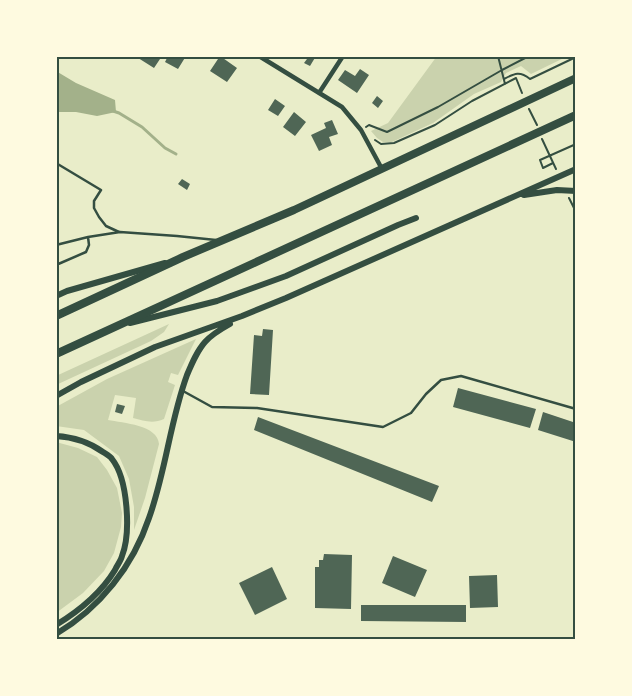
<svg xmlns="http://www.w3.org/2000/svg" width="632" height="696" font-family="'Roboto Serif',serif">
<style>
.green{fill:#cad2ad}
.water{fill:#a3b18a}
.lines{fill:none;stroke-linecap:round;stroke-linejoin:round}
.stream{stroke:#a3b18a;stroke-width:3}
.building{fill:#4f6655}
.path{stroke:#344e41;stroke-width:2}
.service{stroke:#344e41;stroke-width:2.5}
.minor{stroke:#344e41;stroke-width:4.5}
.secondary{stroke:#344e41;stroke-width:6}
.trunk{stroke:#344e41;stroke-width:8}
.neatline{fill:none;stroke:#344e41;stroke-width:2}
</style>
<rect width="100%" height="100%" fill="#e9edc9"/>
<!-- green -->
<path class="green" d="M437 56H477L481 59 490 56H568L531 74 521 66 506 73 501 82 474 94 433 123 392 142H383L377 138 371 131 388 123Z
M169 324 164 332 151 341 56 385V376Z
M196 339 178 375 171 373 168 382 175 385 164 419C153 424 144 421 133 418L136 398 115 395 108 420C123 423 158 425 159 444L145 498 134 530V507L129 479 119 456 84 430 56 426V407L107 379Z
M56 442 78 448 97 457 107 470 117 488 122 513 121 527 114 553 104 571 83 593 56 613Z"/>
<!-- water -->
<path class="water" d="M56 71 76 83 115 100 116 112 97 116 76 112H56Z"/>
<g class="lines">
<!-- stream -->
<path class="stream" d="M113 111 119 113 142 127 165 148 176 154"/>
</g>
<!-- building -->
<path class="building" d="M135 56H162L154 68Z
M168 56H186L178 69 165 62Z
M220 56 237 68 227 82 210 71Z
M303 56H316L310 66 304 63 307 59Z
M360 69 369 75 357 93 338 80 345 70 355 76Z
M377 96 383 101 378 108 372 103Z
M275 99 285 106 278 116 268 110Z
M294 112 306 122 295 136 283 127Z
M332 120 338 134 329 137 332 145 319 151 311 135 326 128 324 123Z
M182 179 190 184 187 190 178 184Z
M263 329 273 330 269 395 250 394 254 335 262 336Z
M458 388 536 409 530 428 453 407Z
M117 404 125 406 122 414 115 412Z
M543 412 576 423V442L538 430Z
M258 417 439 486 432 502 254 430Z
M324 554 352 555 351 609 315 608V567H319V560H323Z
M393 556 427 570 415 597 382 583Z
M272 567 287 599 255 615 239 583Z
M497 575 498 607 470 608 469 576Z
M361 605H466V622L361 621Z"/>
<g class="lines">
<!-- path -->
<path class="path" d="M498 56 505 84
M504 79C515 73 520 71 530 79L576 57
M529 109 537 125
M366 127 369 125 387 132 438 107 502 70 529 56
M542 139 556 169
M375 140 381 144 394 143 435 125 472 101 516 78 522 93
M553 163 543 168 540 160 576 144
M569 198 576 212"/>
<!-- service -->
<path class="service" d="M56 163 101 190 94 201V208L99 217 106 226 119 232
M56 245 88 237 120 232 177 236 216 240
M56 265 86 252 89 245 88 237
M183 391 212 407 257 408 383 427 411 413 426 394 441 380 461 376 576 409"/>
<!-- minor -->
<path class="minor" d="M259 56 342 107 361 130 382 169
M319 93 343 56"/>
<!-- secondary -->
<path class="secondary" d="M524 195 557 190 576 191
M56 296 67 291 165 263
M130 323 217 301 286 276 398 225 416 218
M56 396 81 382 155 347 242 316 286 298 576 169
M56 436C73 437 89 442 103 452 106 454 110 456 112 459 128 479 131 533 122 556 121 561 117 565 115 570 101 593 79 611 56 625
M56 634C100 608 133 566 149 518 166 471 170 421 187 375 192 363 197 351 205 342 212 334 221 329 230 324"/>
<!-- trunk -->
<path class="trunk" d="M56 316 183 257 294 210 576 78
M56 354 576 115"/>
</g>
<!-- border -->
<rect width="632" height="696" fill="none" stroke="#fefae0" stroke-width="115"/>
<rect x="58" y="58" width="516" height="580" class="neatline"/>
</svg>
